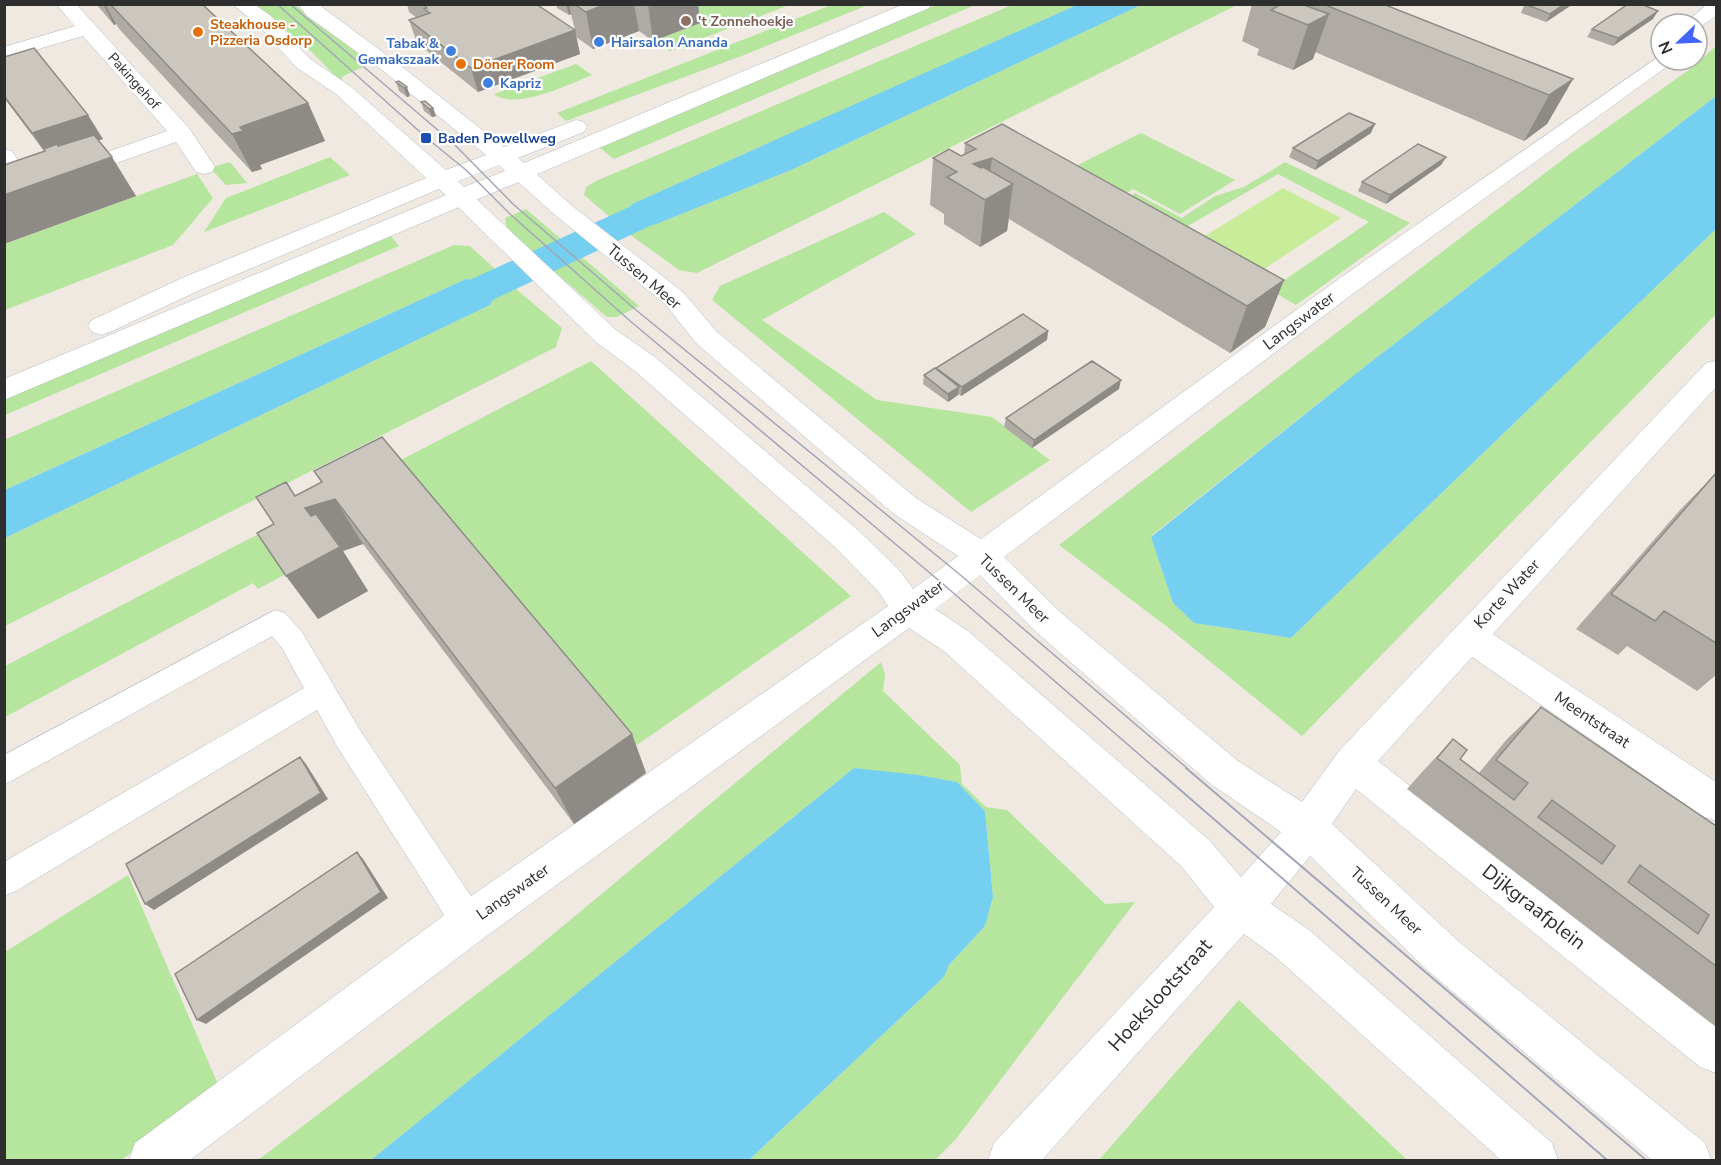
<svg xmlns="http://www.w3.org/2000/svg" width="1721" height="1165" font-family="'Nunito Sans',sans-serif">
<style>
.green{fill:#b6e59e}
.pitch{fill:#c9ec9a}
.water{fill:#75cff0}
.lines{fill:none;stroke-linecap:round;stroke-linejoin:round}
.canal{fill:#75cff0;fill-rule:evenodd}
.lane-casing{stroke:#b4b7c1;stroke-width:1}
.street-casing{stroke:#b4b7c1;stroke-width:1}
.secondary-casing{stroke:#b4b7c1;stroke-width:1}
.lane{fill:#fff;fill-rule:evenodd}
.street{fill:#fff;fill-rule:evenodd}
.secondary{fill:#fff;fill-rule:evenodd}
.tram-far1{stroke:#a3a6b8;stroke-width:1.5}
.tram{stroke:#a3a6b8;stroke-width:2}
.wall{fill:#afaba4}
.shaded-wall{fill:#8e8b86}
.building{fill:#cbc7bf;stroke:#8e8b86;stroke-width:1.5;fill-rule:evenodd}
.education-dot{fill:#8d6e63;stroke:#fff;stroke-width:2}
.food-dot{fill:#e8710a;stroke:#fff;stroke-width:2}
.shop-dot{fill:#3f7fe0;stroke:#fff;stroke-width:2}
.transit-dot{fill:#1a4fb4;stroke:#fff;stroke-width:2}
.labels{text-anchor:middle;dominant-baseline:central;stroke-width:4.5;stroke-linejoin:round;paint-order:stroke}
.far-education-label{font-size:14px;font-weight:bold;fill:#785e54;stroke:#fff;text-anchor:start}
.far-food-label{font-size:14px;font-weight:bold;fill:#c56008;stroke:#fff;text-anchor:start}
.far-shop-label{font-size:14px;font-weight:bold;fill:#366cbe;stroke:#fff;text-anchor:start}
.far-street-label{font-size:14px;fill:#2e2e2e;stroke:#fff}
.far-transit-label{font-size:14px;font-weight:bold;fill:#164399;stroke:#fff;text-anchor:start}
.street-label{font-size:16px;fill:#2e2e2e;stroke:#fff}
.near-street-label{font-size:20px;fill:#2e2e2e;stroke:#fff}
</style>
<rect width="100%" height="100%" fill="#efe9e1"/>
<!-- green -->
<path class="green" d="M254 5H295L371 63 342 77V80H339L309 49Z
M669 5H789L670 51 653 41 699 23Z
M831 5H868L744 55 566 121 557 113Z
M936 5H975L614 159 600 148Z
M1012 5H1079L632 204 624 218H611L584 195 586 187 596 181Z
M1141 5H1237L697 273 679 270 629 234 633 226 654 225 789 171Z
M1716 46V96L1363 368 1151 536 1173 603 1194 623 1291 638 1716 229V314L1302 736 1170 629 1059 545 1574 151 1693 67Z
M576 64 592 75C570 84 515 111 494 94Z
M1141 133 1235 180 1180 214 1133 189 1118 198 1070 169Z
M330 157 350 175 204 232 226 198Z
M230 162 247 183 226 185 210 168Z
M1285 162 1410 223 1296 305 1270 290 1369 222 1278 174 1181 230 1125 200 1135 193 1182 218 1215 196 1244 187Z
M197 174 213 198 173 245 5 310V244Z
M526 209 639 306 617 317H607L507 231 505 218Z
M884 212 916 234 762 320 877 400 992 417 1050 460 971 512 712 300 720 286Z
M391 236 399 246 5 415V399Z
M454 245 470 246 496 270 491 279H466L5 490 4 440Z
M501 287 515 288 562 328 556 347 5 626V538L490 305Z
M591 361 851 596 637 745 417 481 302 565 258 589 253 583 5 717V666Z
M881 662 885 674 883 691 960 765 962 784 986 807 1007 810 1105 904 1135 902 956 1139 935 1160H749L944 977 949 965 985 926 993 897 985 811 957 782 854 768 371 1160H258L528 955Z
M128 875 220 1089 121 1160H5V952Z
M1239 1000 1407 1160H1099Z"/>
<!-- pitch -->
<path class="pitch" d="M1283 188 1341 218 1261 271 1203 237Z"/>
<!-- water -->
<path class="water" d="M1079 4 1141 5 789 171 654 225 633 226 624 218 632 204Z
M1716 96V229L1291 638 1194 623 1173 603 1151 537 1363 368Z
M466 279 498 282 501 287 490 305 5 538V490Z
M854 768 918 775 957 782 985 811 993 897 985 926 949 965 944 977 749 1160H371Z"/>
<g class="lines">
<!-- canal -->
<path class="canal" d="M690 182 703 185 708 193 703 201 450 320 436 324 422 320 416 311 422 302 677 185Z"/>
<defs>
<path id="lane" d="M275 610 285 613 302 632 360 730 481 911 486 923 481 935 469 940 457 935 338 748 317 710 16 891 4 896V862L304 688 282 648 272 636 4 785V755Z"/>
<path id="street" d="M56 4H76L189 128 215 167 212 172 204 174 196 172 176 142 4 203V188L10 186 4 176V149L12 151 30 179 167 131 83 36 4 59V47L75 26Z
M1707 4H1716V16L1697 29V24H1685Z
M1661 55V60H1676L1358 290 1004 557 1060 612 1238 761 1302 802 1339 751 1706 363 1716 361V387L1493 634 1716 782V821L1702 816 1472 657 1378 761 1716 1024V1073L1700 1067 1356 789 1332 824 1457 940 1705 1143 1711 1160H1652L1427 970 1310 856 1271 904 1308 929 1552 1143 1558 1160H1501L1278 959 1244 934 1042 1160H988L994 1143 1214 907 1181 866 944 651 909 628 484 938 190 1160H129L135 1143 454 908 888 606 877 590 836 548 635 371 596 342 455 204 451 199 455 194 463 192 471 194 616 330 655 357 858 530 901 572 913 589 958 556 894 514 696 343 665 304 555 215 515 179 511 174 515 169 523 167 531 169 571 205 683 292 716 331 916 498 981 539 1340 278ZM980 575 1036 632 1212 785 1281 832 1241 877 1209 840 968 631 935 609Z"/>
<path id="secondary" d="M232 4H254L271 16 310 59 350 86 446 170 486 155 382 70 307 16 298 4H318L396 62 504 147 576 120 584 122 587 127 584 132 518 158 524 163 904 4H931L929 8 4 400V379L446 195 439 189 200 290 110 332 101 335 92 332 88 326 92 320 182 278 426 178 336 94 296 67 257 24ZM499 165 505 171 464 187 458 181Z"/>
</defs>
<!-- lane casing -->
<use href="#lane" class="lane-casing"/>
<!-- street casing -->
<use href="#street" class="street-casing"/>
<!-- secondary casing -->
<use href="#secondary" class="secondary-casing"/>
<!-- lane -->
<use href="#lane" class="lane"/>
<!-- street -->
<use href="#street" class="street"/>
<!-- secondary -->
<use href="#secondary" class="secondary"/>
<!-- tram-far1 -->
<path class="tram-far1" d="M277 4 429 140 466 170 510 214 629 320 943 584 1156 769
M290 4 453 143 513 204 636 310 958 573 1188 769"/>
<!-- tram -->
<path class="tram" d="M1155 768 1607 1160
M1186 768 1646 1160"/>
</g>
<!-- wall -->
<path class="wall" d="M96 4H202L308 103 325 141 260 165 262 169 252 172 120 30 116 24 114 25Z
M407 4H536L575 30 571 14 569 15 557 8V4H698L700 23 653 41 639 31 593 49 576 37 580 54 478 92 417 43 409 20 417 18 409 12Z
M1252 4H1383L1573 79 1547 124 1524 141 1315 52 1313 59 1293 70 1257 55 1259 49 1242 41Z
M1525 4H1573L1546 22 1521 13Z
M1653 19 1613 46 1587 37 1592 29Z
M4 57 103 139 98 140 136 196 4 244V165L44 151 4 98Z
M399 81 410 96 407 97 399 91 396 82Z
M421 102 433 108 436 116 432 117 424 111Z
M1371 133 1315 170 1289 157 1293 148Z
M965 143 1284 280 1265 327 1230 353 1009 219 1007 231 980 247 944 224V214L930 205 933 158 961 156 964 155Z
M1446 157 1441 165 1386 204 1358 191 1362 182Z
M1048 331 1047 340 961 396 958 394V395L948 402 923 384 924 375 936 370V368Z
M1119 389 1032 448 1004 427 1006 418Z
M314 471 632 734 646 773 574 824 363 544 343 551 368 591 318 619 274 524 295 496 321 482Z
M1716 473V675L1697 691 1627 646 1618 655 1576 629 1680 510Z
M1541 707 1716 826V1027L1407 789 1423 771 1453 739 1460 759 1479 773 1507 739Z"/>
<!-- shaded-wall -->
<path class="shaded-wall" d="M103 4H105L116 24 114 25Z
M566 4H569L571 14 569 15Z
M606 4H634L639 31 593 49 586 12Z
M648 4H698L700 23 653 41Z
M1564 4H1573L1546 22 1550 14Z
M1658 11 1653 19 1613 46 1618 38Z
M1329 14 1313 59 1293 70 1308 25Z
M575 30 580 54 478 92 471 68Z
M1573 79 1547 124 1524 141 1549 95Z
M407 87 410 96 407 97 404 88Z
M308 103 325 141 260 165 262 169 252 172 232 134 240 127Z
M433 108 436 116 432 117 429 109Z
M88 115 103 139 48 157 32 133Z
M1375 124 1371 133 1315 170 1318 161Z
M112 157 136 196 4 244V195Z
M1446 157 1441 165 1386 204 1390 195Z
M992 158 987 198 1013 184 1007 231 980 247 985 200 973 164Z
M1284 280 1265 327 1230 353 1247 306Z
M1048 331 1047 340 961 396 962 387Z
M1121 380 1119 389 1032 448 1034 440Z
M959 387 958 395 948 402V394Z
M335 499 363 544 343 551 368 591 318 619 286 576 305 508Z
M632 734 646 773 574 824 555 788Z
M300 757 306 764 328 799 154 910 145 904Z
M357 852 363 859 388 898 206 1024 197 1020Z"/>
<!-- building -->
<path class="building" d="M110 4H202L308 103 240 127 243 131 232 134Z
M422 4H536L575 30 471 68 409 20 430 13 424 9 427 8Z
M574 4H606L586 12Z
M1274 4H1301L1329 14 1308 25 1271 10 1278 6Z
M1323 4H1383L1573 79 1549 95Z
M1525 4H1564L1550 14Z
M1628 4H1641L1658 11 1618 38 1592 29Z
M34 48 88 115 32 133 4 96V57Z
M399 81 407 87 404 88 396 82Z
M425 101 433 108 429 109 421 102Z
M1349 113 1375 124 1318 161 1293 148Z
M1002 124 1284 280 1247 306 992 158 973 164 981 168 983 167 1013 184 985 200 947 177 957 172 933 158 949 149 961 156 976 149 965 143Z
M94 135 112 157 4 195V165L45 151 44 149 57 144 58 146Z
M1418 144 1446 157 1390 195 1362 182Z
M1023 314 1048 331 962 387 936 368Z
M1092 361 1121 380 1034 440 1006 418Z
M935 368 959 387 948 394 924 375Z
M382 437 632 734 555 788 335 499 305 508 311 516 316 514 340 547 286 576 257 533 274 524 256 497 286 482 295 496 322 482 314 471Z
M1716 473V643L1664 611 1655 621 1611 594Z
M1541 707 1716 826V966L1437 758 1453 739 1467 750 1460 759 1514 800 1528 783 1496 760ZM1552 800 1615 846 1602 864 1538 817ZM1640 865 1709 915 1698 934 1628 882Z
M300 757 321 793 145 904 126 864Z
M357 852 381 892 197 1020 175 974Z"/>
<!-- markers -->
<circle class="education-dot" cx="686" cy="21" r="6"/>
<g class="food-dot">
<circle cx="198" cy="32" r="6"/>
<circle cx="461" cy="64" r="6"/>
</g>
<g class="shop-dot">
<circle cx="599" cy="42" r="6"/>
<circle cx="451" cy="51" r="6"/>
<circle cx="488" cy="83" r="6"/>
</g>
<rect class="transit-dot" x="420" y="132" width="12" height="12" rx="3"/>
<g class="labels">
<!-- far-education labels -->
<g class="far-education-label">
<text x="698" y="21">'t Zonnehoekje</text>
</g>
<!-- far-food labels -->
<g class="far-food-label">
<text x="210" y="24">Steakhouse -<tspan x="210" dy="16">Pizzeria Osdorp</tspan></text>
<text x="473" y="64">Döner Room</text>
</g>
<!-- far-shop labels -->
<g class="far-shop-label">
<text x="611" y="42">Hairsalon Ananda</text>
<text x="439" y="43" text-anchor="end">Tabak &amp;<tspan x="439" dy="16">Gemakszaak</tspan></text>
<text x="500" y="83">Kapriz</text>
</g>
<!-- far-street labels -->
<g class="far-street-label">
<text transform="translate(134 81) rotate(48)">Pakingehof</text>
</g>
<!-- far-transit labels -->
<g class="far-transit-label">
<text x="438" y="138">Baden Powellweg</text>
</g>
<!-- street labels -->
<g class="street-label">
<text transform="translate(644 277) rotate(40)">Tussen Meer</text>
<text transform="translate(1299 321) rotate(-37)">Langswater</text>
<text transform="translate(1014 589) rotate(44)">Tussen Meer</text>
<text transform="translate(1507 594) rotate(-47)">Korte Water</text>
<text transform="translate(908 609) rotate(-36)">Langswater</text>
<text transform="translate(1592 720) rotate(34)">Meentstraat</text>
<text transform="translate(513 892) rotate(-35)">Langswater</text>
<text transform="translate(1386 901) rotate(43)">Tussen Meer</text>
</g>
<!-- near-street labels -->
<g class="near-street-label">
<text transform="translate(1534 907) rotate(38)">Dijkgraafplein</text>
<text transform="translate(1160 995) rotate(-48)">Hoekslootstraat</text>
</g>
</g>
<!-- border -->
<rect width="1721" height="1165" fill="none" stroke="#2e2e2e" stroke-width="12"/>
<!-- north arrow -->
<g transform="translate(1679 42) rotate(247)"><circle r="28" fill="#ffffff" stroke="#ababab" stroke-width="1.5"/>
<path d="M0-4.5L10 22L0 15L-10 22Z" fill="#4264fb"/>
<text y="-9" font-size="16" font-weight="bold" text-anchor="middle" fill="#2e2e2e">N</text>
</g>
</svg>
